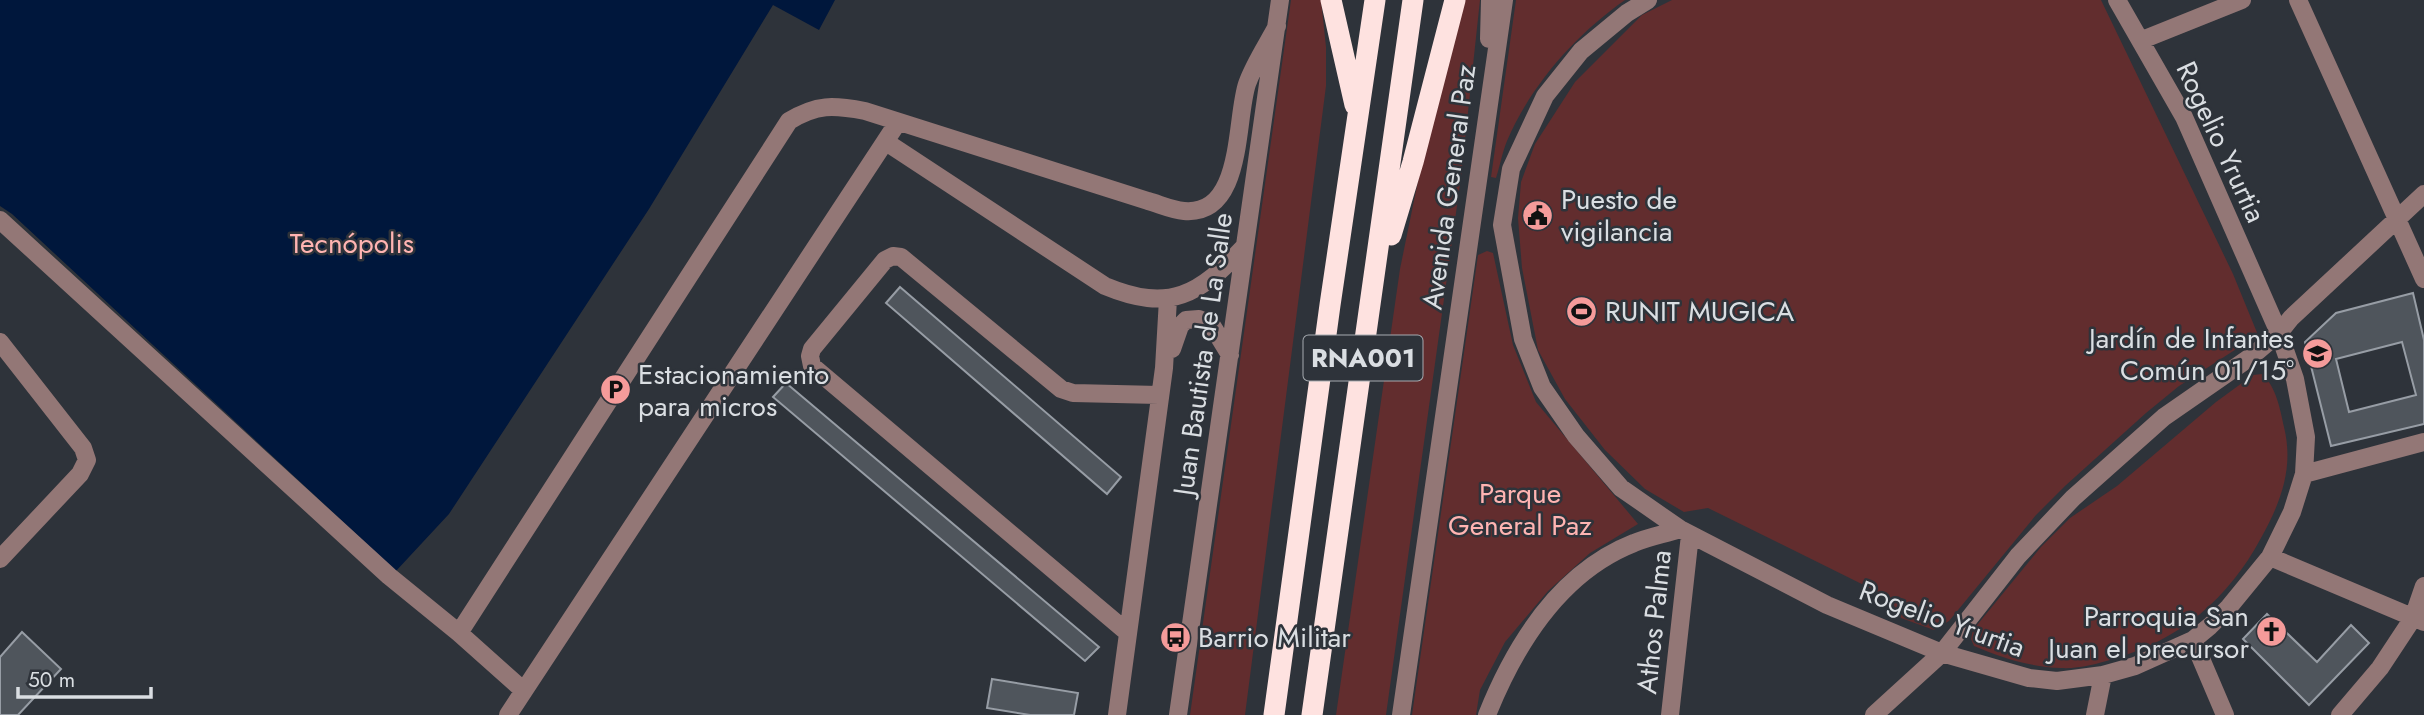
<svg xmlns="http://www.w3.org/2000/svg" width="2424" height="715" font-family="Jost,sans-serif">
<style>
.green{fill:#622d2e}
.water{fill:#00173c}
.building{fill:#4f555c;stroke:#979da5;stroke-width:2;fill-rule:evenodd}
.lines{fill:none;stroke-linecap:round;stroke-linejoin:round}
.minor{stroke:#937776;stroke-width:18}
.highway{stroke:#fee2e0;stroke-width:21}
.labels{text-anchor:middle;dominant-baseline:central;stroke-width:5;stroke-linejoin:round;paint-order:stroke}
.shield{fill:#2e333a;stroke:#a6abb0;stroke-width:2}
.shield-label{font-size:26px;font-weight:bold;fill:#dadee2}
.street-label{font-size:28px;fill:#dadee2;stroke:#2e333a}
.poi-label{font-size:28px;fill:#dadee2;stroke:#2e333a;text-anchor:start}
.park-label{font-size:28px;fill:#ffb4b2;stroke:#2e333a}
</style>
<rect width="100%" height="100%" fill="#2e333a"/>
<!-- green -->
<path class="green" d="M1291 0H1321L1326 47V86L1245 715H1190Z
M1464 0H1480L1461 177 1386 715H1336L1400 269 1418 181Z
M1516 0H1625C1575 35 1531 85 1507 141 1502 153 1500 166 1496 178L1491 177Z
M1672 0H2101L2233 274 2258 335 2179 386 2146 413 2065 486 2036 515 1949 621 1934 630 1901 618 1890 598 1708 508 1684 512 1645 489 1605 450 1565 399 1538 350 1522 268 1518 218 1521 182 1535 144 1575 82 1642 15Z
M1487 251 1493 253 1513 345 1536 402 1638 524 1590 553 1548 591 1505 642 1480 690 1476 715H1412L1478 255Z
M2262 374C2276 387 2280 408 2284 427 2294 468 2281 502 2261 538 2229 598 2180 640 2113 659 2097 664 2078 669 2061 668 2030 667 2002 658 1974 646L1971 639 1973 630 2041 547 2070 518 2117 486 2216 402 2253 375Z"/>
<!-- water -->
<path class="water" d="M0 0H835L819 30 773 5 649 209 449 514 396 571 12 214 0 206Z"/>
<!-- building -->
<path class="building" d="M900 287 1121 477 1107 494 886 303Z
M2413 293 2424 340V424L2331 446 2305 342 2336 313ZM2402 342 2416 395 2349 412 2336 359Z
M786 383 1099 647 1085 661 773 397Z
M2267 614 2317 662 2351 625 2369 643 2309 705 2243 639Z
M22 632 61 669 18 715H0V657Z
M992 679 1078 693 1074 715H1030L987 708Z"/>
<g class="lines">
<!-- minor -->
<path class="minor" d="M1648 0 1627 13 1581 51 1545 96 1511 169 1502 225 1523 339 1542 387 1576 436 1621 488 1680 529 1827 605 1942 653 2029 678 2057 681 2103 675 2135 666 2193 640 2210 626 2229 607 2270 557 2292 512 2304 474 2306 437 2295 379 2279 333 2184 117 2117 0
M2298 0 2424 279
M1489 39 1490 0
M2142 40 2242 0
M886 142 1105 286C1170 313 1199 295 1245 246
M0 220 389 576 459 633 524 691
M0 342 83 448 87 460 80 474 0 559
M1172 349 1180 326 1186 320 1199 319 1211 324 1230 355
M2304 474 2424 442
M2270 557 2424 622
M1127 632 812 366 810 356 812 349 885 260 893 256 901 257 1061 389 1073 393 1159 395
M459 633 789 121C817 104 833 105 865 111L1148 201C1159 204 1172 210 1184 211 1244 216 1235 120 1247 84 1254 64 1267 45 1277 26
M2193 640 2225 715
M508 715 898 122
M1117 715 1164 368 1168 299
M1178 715 1280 0
M1401 715 1504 0
M1487 715C1515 645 1560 572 1634 543 1648 537 1665 534 1680 529
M1670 715 1690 535
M1874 715 1942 653 2018 556 2073 498 2164 417 2252 356 2279 333 2291 318 2424 194
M2095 715 2103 675
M2340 715 2380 668 2413 618 2424 586"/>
<!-- highway -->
<path class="highway" d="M1331 0 1355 105
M1391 235 1413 162 1455 0
M1274 715 1330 305 1375 0
M1312 715 1413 0"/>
</g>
<!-- icons -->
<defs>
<symbol id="civic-disc" viewBox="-11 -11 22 22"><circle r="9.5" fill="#f59b9a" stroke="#2e333a"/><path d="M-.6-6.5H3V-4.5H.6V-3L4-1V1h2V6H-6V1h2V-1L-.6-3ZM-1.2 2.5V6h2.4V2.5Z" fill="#111"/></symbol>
<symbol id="stadium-disc" viewBox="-11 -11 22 22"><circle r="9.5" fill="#f59b9a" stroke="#2e333a"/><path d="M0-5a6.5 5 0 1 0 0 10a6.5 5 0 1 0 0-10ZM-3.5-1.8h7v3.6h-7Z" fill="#111"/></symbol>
<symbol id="school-disc" viewBox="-11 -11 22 22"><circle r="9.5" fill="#f59b9a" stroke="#2e333a"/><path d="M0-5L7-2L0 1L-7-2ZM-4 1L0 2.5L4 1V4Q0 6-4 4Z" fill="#111"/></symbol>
<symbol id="parking-disc" viewBox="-11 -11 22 22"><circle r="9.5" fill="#f59b9a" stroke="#2e333a"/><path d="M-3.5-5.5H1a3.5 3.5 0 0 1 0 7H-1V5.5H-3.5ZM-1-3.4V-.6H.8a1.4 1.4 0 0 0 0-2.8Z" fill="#111"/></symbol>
<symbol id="church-disc" viewBox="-11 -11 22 22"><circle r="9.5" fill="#f59b9a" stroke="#2e333a"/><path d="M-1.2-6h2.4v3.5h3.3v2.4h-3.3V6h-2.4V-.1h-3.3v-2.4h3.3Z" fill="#111"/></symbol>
<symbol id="bus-disc" viewBox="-11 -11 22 22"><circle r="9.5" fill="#f59b9a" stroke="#2e333a"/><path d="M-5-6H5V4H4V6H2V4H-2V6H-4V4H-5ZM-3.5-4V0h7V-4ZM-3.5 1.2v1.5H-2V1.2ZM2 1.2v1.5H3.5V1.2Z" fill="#111"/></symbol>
</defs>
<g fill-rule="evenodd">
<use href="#civic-disc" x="1520" y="198" width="35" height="35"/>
<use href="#stadium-disc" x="1564" y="294" width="35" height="35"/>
<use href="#school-disc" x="2300" y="336" width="35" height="35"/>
<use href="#parking-disc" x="598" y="372" width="35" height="35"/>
<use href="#church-disc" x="2254" y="614" width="35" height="35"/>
<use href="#bus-disc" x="1158" y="620" width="35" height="35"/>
</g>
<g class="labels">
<!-- shield labels -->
<rect class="shield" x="1303.5" y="335.5" width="119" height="45" rx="5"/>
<g class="shield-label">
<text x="1363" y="358">RNA001</text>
</g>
<!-- street labels -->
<g class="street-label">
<text transform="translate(2221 142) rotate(65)">Rogelio Yrurtia</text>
<text transform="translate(1449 187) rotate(-82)">Avenida General Paz</text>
<text transform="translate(1203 354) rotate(-82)">Juan Bautista de La Salle</text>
<text transform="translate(1942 619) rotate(20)">Rogelio Yrurtia</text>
<text transform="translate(1654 622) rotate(-84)">Athos Palma</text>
</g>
<!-- poi labels -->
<g class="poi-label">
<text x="1561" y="199">Puesto de<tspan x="1561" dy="32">vigilancia</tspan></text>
<text x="1605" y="311">RUNIT MUGICA</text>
<text x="2294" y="338" text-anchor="end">Jardín de Infantes<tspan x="2294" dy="32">Común 01/15°</tspan></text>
<text x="638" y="374">Estacionamiento<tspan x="638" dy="32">para micros</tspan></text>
<text x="2249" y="616" text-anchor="end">Parroquia San<tspan x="2249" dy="32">Juan el precursor</tspan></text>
<text x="1198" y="637">Barrio Militar</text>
</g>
<!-- park labels -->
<g class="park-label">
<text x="352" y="243">Tecnópolis</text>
<text x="1520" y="493">Parque<tspan x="1520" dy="32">General Paz</tspan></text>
</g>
</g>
<!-- scale -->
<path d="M18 687v10h133v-10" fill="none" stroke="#dadee2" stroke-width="3.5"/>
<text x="28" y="687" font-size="21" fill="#dadee2" stroke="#2e333a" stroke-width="5" paint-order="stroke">50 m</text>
</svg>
